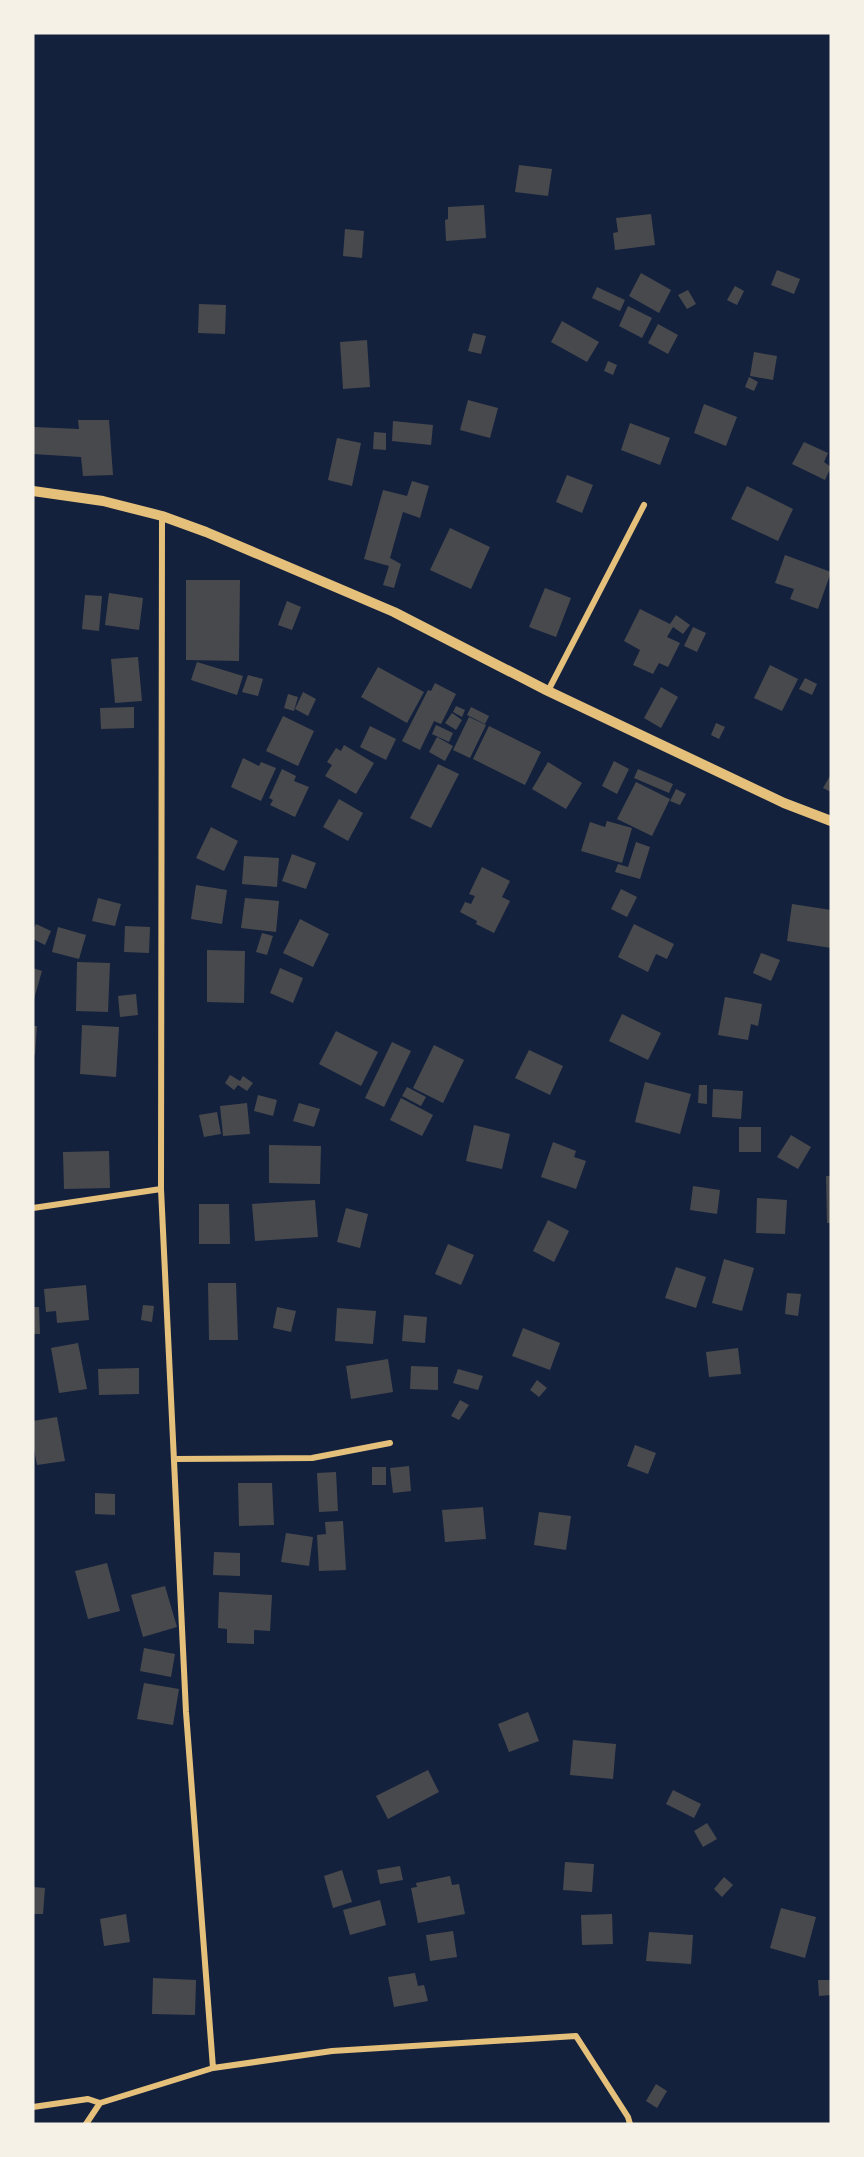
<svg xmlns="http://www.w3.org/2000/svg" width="864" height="2157" font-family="'DM Sans',sans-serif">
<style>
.building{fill:#48494c}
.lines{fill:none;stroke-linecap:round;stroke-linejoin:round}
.minor{stroke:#e5c07b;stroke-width:6}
.tertiary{stroke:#e5c07b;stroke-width:10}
</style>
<rect width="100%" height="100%" fill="#14213d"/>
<!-- building -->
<path class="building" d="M519 165 552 169 548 196 515 192Z
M484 205 486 238 446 241 445 220 448 219V207Z
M651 214 655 245 615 250 613 233 618 232 616 218Z
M345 229 364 231 362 258 343 256Z
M777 270 800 279 794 294 771 285Z
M641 273 671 290 659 313 629 296Z
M735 286 744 291 737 305 727 300Z
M597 287 625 300 620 311 592 298Z
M688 290 696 304 687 309 678 295Z
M199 304 226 305 225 334 198 333Z
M628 306 652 318 642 338 619 326Z
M562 321 599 342 587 362 551 342Z
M658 324 678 335 668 354 648 343Z
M473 333 486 336 481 354 468 351Z
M367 340 370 387 343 389 340 342Z
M754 352 777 356 773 380 750 376Z
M608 361 617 365 613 375 604 371Z
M749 377 758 382 754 391 745 387Z
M468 400 498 408 490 438 460 430Z
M704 404 737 417 726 446 694 433Z
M78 420H109L113 475 83 476 81 457 33 454 34 427 79 429Z
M393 421 433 425 431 445 392 441Z
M630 423 670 438 660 465 621 450Z
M374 432 386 433V450L373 449Z
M337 438 361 443 352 486 328 480Z
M804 442 828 453 824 462 831 467 825 480 792 464Z
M567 475 593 485 582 513 556 502Z
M412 481 429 486 420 518 403 512 390 558 401 564 394 588 383 585 389 566 364 559 383 490 407 496Z
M747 486 793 509 778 541 731 519Z
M450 528 490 547 471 589 430 570Z
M785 555 831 572 818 609 790 599 794 589 775 583Z
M186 580H240L239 661 186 660Z
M545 588 571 598 556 637 529 627Z
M109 593 143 598 139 630 105 625Z
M85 595 102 596 99 631 82 629Z
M287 601 301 607 292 630 278 625Z
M640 609 670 624 676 615 690 625 683 634 673 627 667 637 680 643 668 667 659 663 653 674 633 665 640 650 624 641Z
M693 627 706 633 697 652 684 646Z
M138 657 142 701 115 703 111 659Z
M197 662 243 676 237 695 191 680Z
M770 665 798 679 782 711 754 698Z
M378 667 424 692 407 723 361 697Z
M248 675 263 679 258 696 242 692Z
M805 678 817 684 812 695 799 689Z
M435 683 456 694 441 724 434 721 420 750 402 741 428 690 431 691Z
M661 687 678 697 661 728 644 718Z
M303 692 316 699 308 716 295 709Z
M288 694 298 697 294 711 284 708Z
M456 706 465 710 462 717 453 712Z
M134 707V728L101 729 100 708Z
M471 707 489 716 485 724 467 715Z
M452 713 462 720 456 730 445 723Z
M283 716 314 731 298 766 266 751Z
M469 717 486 725 470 758 453 750Z
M716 723 725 727 719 739 711 735Z
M436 725 453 733 449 742 432 734Z
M370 726 396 739 386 760 360 747Z
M489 726 541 752 525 785 473 759Z
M437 737 453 746 445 761 429 752Z
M344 745 374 763 356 794 325 776 332 765 327 762 336 748 341 751Z
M243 758 259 766 261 762 276 768 261 801 231 787Z
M614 761 629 769 617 794 602 786Z
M548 762 582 783 566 809 532 789Z
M438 764 459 774 431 828 410 818Z
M282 769 296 776 294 781 309 787 295 817 270 805 273 800 269 798Z
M638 769 673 784 669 793 634 778Z
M831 774V792L823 788Z
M636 782 670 799 652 836 617 819Z
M676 789 686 794 680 805 670 801Z
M339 799 363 813 348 841 323 827Z
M607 821 632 828 622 863 581 851 590 822 605 827Z
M211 827 238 841 224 871 196 858Z
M636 842 650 847 640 879 615 872 618 864 628 867Z
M292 854 316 863 306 889 282 881Z
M244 856 279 858 277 887 242 884Z
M482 867 510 881 502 897 510 901 494 933 476 924 477 921 460 912 465 902 471 904 475 896 469 894Z
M196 885 227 890 222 924 191 919Z
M621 889 637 897 627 917 611 909Z
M98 898 121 904 115 926 92 921Z
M245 898 279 901 276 932 241 928Z
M792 904 831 910V948L787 941Z
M300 919 329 934 313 967 283 953Z
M36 924 51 931 45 945 33 939V930Z
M634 924 674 944 667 959 656 954 648 972 618 957Z
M125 926 150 927 149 953 124 952Z
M58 927 86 935 79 959 52 952Z
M262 933 273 936 267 955 256 952Z
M207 950 245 951 244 1003 207 1002Z
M761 953 780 960 771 981 753 973Z
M77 962 110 963 108 1012 76 1011Z
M33 968 42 971 34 999H33Z
M280 968 303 978 293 1003 270 993Z
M136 994 138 1015 120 1017 118 996Z
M725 997 762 1004 758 1026 751 1024 748 1040 718 1035Z
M622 1014 661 1033 648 1060 609 1041Z
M82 1025 119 1027 116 1077 80 1074Z
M33 1026H37L35 1055H33Z
M336 1031 378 1052 361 1086 319 1064Z
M392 1042 411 1051 384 1107 365 1098Z
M434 1045 464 1060 443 1103 413 1088Z
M529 1050 563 1066 550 1095 515 1078Z
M230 1075 240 1081 243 1076 253 1083 247 1091 238 1085 234 1090 225 1083Z
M645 1082 691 1094 680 1134 635 1122Z
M699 1085H707V1104L698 1103Z
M407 1087 426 1097 421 1106 402 1096Z
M713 1089 743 1091 741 1119 712 1117Z
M258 1095 277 1100 273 1116 254 1111Z
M401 1098 433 1115 422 1136 390 1120Z
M247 1103 250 1134 223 1136 220 1106Z
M299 1103 320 1109 314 1127 293 1121Z
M217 1112 221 1134 204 1137 199 1115Z
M474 1125 510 1134 502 1169 466 1161Z
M739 1127H761V1152H739Z
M791 1135 811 1147 798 1169 777 1157Z
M553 1142 576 1151 574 1157 586 1161 576 1189 541 1177Z
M269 1145 321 1146 320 1184 269 1183Z
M109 1151 110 1188 64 1189 63 1152Z
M826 1176H831V1223H827Z
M693 1186 720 1190 717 1214 690 1210Z
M757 1198 787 1200 785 1234 756 1233Z
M315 1200 318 1237 255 1241 252 1204Z
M199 1204H229L230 1244H199Z
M346 1208 368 1214 360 1248 337 1242Z
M548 1220 569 1231 554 1262 533 1251Z
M448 1244 474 1255 461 1285 435 1274Z
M724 1259 754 1268 742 1311 712 1303Z
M676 1267 706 1277 696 1308 665 1298Z
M208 1283H236L238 1340H209Z
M86 1285 89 1320 57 1323 56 1311 46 1312 44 1289Z
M787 1293 801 1294 798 1316 785 1314Z
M143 1305 154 1306 152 1322 141 1320Z
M33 1307H39L40 1334H33Z
M277 1307 296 1311 291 1332 273 1328Z
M337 1308 376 1311 373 1344 335 1341Z
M404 1315 427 1317 425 1343 402 1341Z
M523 1328 560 1343 550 1370 512 1356Z
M78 1343 87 1389 59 1393 51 1348Z
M738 1348 741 1374 709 1377 706 1352Z
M388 1359 393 1392 351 1399 346 1366Z
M411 1366 438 1367V1390L410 1389Z
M139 1368V1394L99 1395 98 1369Z
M458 1369 483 1376 478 1390 453 1383Z
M537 1380 547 1388 539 1397 530 1390Z
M460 1400 469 1405 459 1420 451 1416Z
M57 1417 65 1461 37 1465 33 1443V1421Z
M635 1445 656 1453 648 1474 627 1466Z
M409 1466 411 1491 393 1493 390 1468Z
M372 1467H386V1485H372Z
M336 1472 338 1511 319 1512 317 1473Z
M238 1483H272L274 1525 239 1526Z
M95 1493 115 1494V1515L95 1514Z
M483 1507 486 1539 445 1542 442 1510Z
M539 1512 571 1516 566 1550 534 1545Z
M343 1521 346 1570 319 1571 317 1535 326 1534 325 1522Z
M286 1533 313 1537 309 1566 281 1562Z
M214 1552 240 1553V1576L213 1575Z
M107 1563 120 1611 88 1619 75 1571Z
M165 1586 177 1627 143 1637 131 1595Z
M219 1592 272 1595 270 1631 254 1630V1644L227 1643V1629L218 1628Z
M144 1648 175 1654 171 1677 140 1671Z
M144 1683 179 1689 173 1725 137 1719Z
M528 1712 539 1741 509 1752 498 1724Z
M573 1740 616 1744 613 1779 570 1775Z
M428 1770 439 1792 388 1819 376 1796Z
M673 1790 701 1804 694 1818 666 1804Z
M707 1823 717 1839 703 1847 694 1831Z
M565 1862 594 1864 592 1892 563 1890Z
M400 1866 403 1880 380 1884 377 1870Z
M342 1870 352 1902 333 1908 324 1876Z
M450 1876 452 1885 459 1884 465 1914 418 1923 411 1888 417 1887 416 1883Z
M724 1877 733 1885 722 1897 714 1889Z
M33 1887 45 1888 43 1914H33Z
M380 1900 386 1925 350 1935 343 1910Z
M781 1908 816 1917 805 1958 770 1948Z
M126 1914 130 1942 104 1946 100 1919Z
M612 1914 613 1944 582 1945 581 1915Z
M453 1931 457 1957 430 1961 426 1935Z
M649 1932 693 1935 691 1964 646 1961Z
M415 1973 418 1986 424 1985 428 2001 394 2007 388 1977Z
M153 1978 196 1980 195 2015 152 2014Z
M818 1980H831V1995L819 1996Z
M656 2084 667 2091 657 2108 646 2101Z"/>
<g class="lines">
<!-- minor -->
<path class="minor" d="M162 516 161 1189 186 1712 213 2068
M548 691 644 505
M33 1208 161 1189
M174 1459 312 1458 390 1443
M33 2107 88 2099 100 2103
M86 2124 100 2103 213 2068 332 2051 576 2036 628 2117 630 2124"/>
<!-- tertiary -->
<path class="tertiary" d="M33 491 103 501 162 516 206 532 394 612 548 691 784 803 831 821"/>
</g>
<!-- border -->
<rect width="864" height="2157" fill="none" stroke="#f6f1e7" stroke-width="69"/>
</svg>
